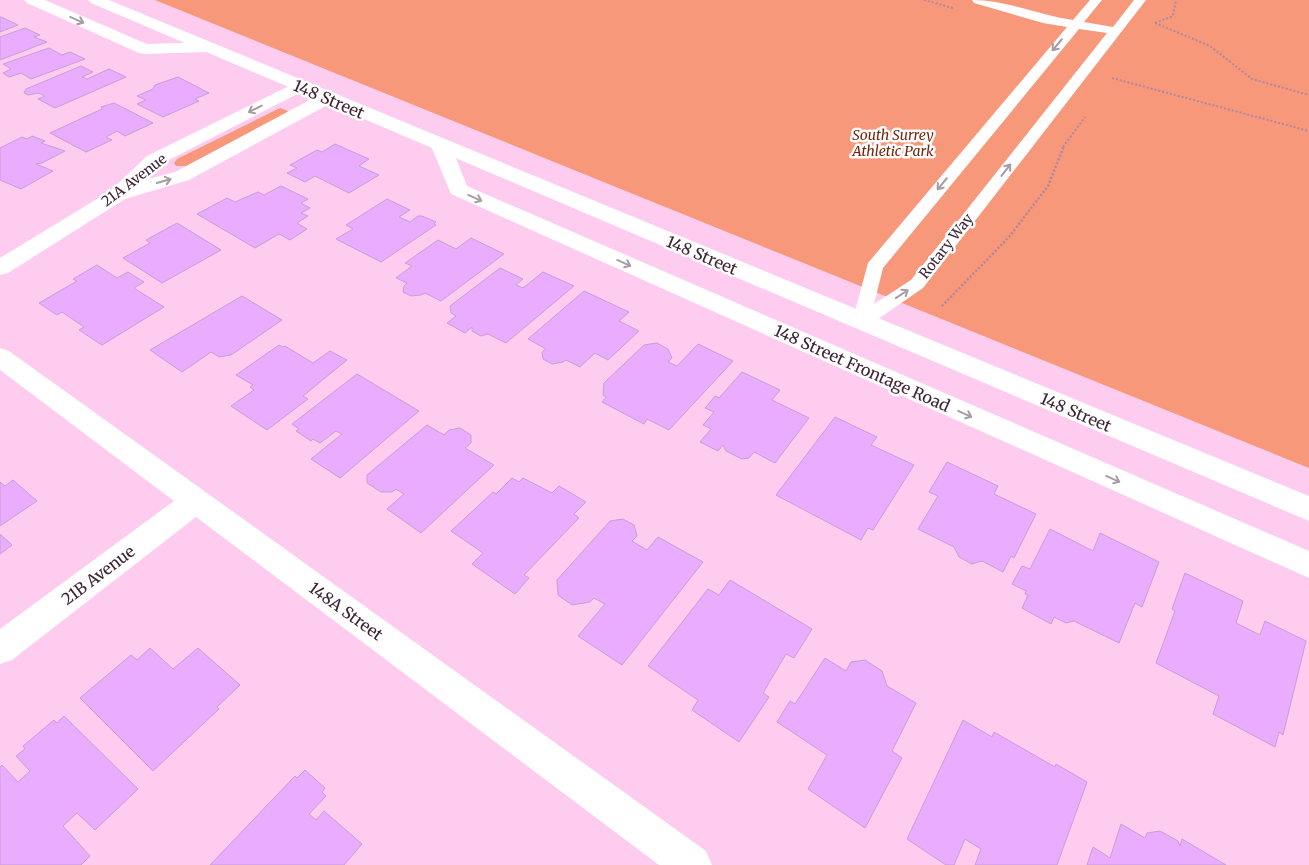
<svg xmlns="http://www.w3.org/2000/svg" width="1309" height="865" font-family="Merriweather,serif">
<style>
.green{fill:#f8987b}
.building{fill:#eaacff;stroke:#c89fd5}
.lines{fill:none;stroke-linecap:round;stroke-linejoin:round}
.path-far1{stroke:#ae87a2;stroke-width:2;stroke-dasharray:2 2;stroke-linecap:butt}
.path{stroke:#ae87a2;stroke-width:2.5;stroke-dasharray:2 2;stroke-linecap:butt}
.service{fill:#fff;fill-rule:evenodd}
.minor{fill:#fff;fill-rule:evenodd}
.secondary{fill:#fff;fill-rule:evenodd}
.oneway{stroke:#a79ca4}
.labels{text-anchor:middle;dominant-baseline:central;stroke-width:5;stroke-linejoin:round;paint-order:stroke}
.far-park-label{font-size:14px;font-style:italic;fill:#74250b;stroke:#fefefe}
.far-street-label{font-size:14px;fill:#3c2435;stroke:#fefefe}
.street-label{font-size:16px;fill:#3c2435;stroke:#fefefe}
</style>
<rect width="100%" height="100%" fill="#fdccee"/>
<!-- green -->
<path class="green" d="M155 0H1309V468Z
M280 108 288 111 286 114 189 166H176L174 163 177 159Z"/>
<!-- building -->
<path class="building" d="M0 17H1L18 25 0 32Z
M25 28 40 35 34 37 47 42 0 60V37Z
M49 48 62 55 70 52 85 59 31 79 21 73 9 77 3 73 11 69 3 64Z
M81 66 93 72 82 77 87 79 109 69 126 77 55 108 38 99 45 96 39 93 28 95 24 93 26 89Z
M178 77 209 93 195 99 199 101 163 117 137 104 146 100 137 96 153 89 155 85Z
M114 103 153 123 125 136 117 131 106 137 112 140 86 152 50 133 102 109 101 107Z
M32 136 45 141 41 143 65 151 42 163 36 164 53 171 21 189 0 180V148L22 137 27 139Z
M335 144 369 159 359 166 379 175 349 193 315 176 305 182 287 173 297 168 290 165 317 150 322 152Z
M281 186 308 199 301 203 310 208 301 213 308 216 297 223 307 229 290 240 279 234 255 248 197 214 227 198 235 202 258 192 264 195Z
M387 199 410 210 399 217 410 222 418 216H422L436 222 434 224 436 225 381 262 336 239 353 229 346 225Z
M177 223 221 250 162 283 123 258 150 243 146 240Z
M471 238 504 254 441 301 425 293 421 295 411 296 403 292 404 286 407 283 396 278 412 266 405 263 438 240 456 249Z
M97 265 117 278 128 272 144 282 134 288 164 307 102 345 79 330 84 327 62 312 57 315 39 303 77 281 73 279Z
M500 268 523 279 516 285 523 288 543 272 574 286 506 343 488 334 481 336 472 331V327L465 333 447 323 456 316 451 313 450 306Z
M584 291 629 312 619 321 639 331 608 360 595 353 580 367 566 360 563 362 552 364 543 359 542 352 546 349 528 339Z
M242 296 282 320 231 355 219 357 211 352 182 372 150 350Z
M657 343 668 349 672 358 668 362 677 366 698 344 733 361 669 430 647 419 644 424 602 402 606 397 603 395 604 383 644 345Z
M279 345 283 347 285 346 313 363 330 351 347 360 303 396 308 399 267 430 231 406 254 390 250 387 253 385 236 375Z
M742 372 780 390 772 400 809 418 775 463 754 452 749 458 742 459 726 451 723 445 718 451 700 442 711 429 703 425 714 412 705 408 715 396 719 398Z
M357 374 419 411 340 478 311 459 342 434 336 431 320 443 313 439 311 441 296 431 299 429 292 424Z
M835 417 877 437 871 445 914 465 873 530 868 528 861 540 776 495Z
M427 425 444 435 449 430 460 428 471 435V443L465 448 494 465 421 533 387 509 404 494 396 489 392 492H381L367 483V475Z
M947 462 998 486 994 494 1036 514 1014 558 1011 556 1003 572 982 561 972 564 959 557 954 547 918 529 938 496 929 492Z
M512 478 519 482 523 478 552 493 559 486 586 502 574 514 579 518 524 575 529 578 515 594 472 564 483 553 451 531 493 492 496 494Z
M13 480 37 501 0 526V482L5 486Z
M623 519 634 525 637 536 632 541 647 550 658 537 703 562 622 665 578 636 605 604 594 598 590 602 572 605 558 595 557 580 610 521Z
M1050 529 1093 551 1100 533 1159 562 1142 607 1135 603 1119 643 1074 621 1066 623 1054 617 1051 624 1022 608 1028 595 1025 594 1026 591 1012 584 1022 566 1030 569Z
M0 534 12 545 0 554Z
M1185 573 1243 601 1236 623 1260 635 1265 621 1306 641 1283 735 1279 732 1275 747 1213 714 1219 696 1156 663 1175 611 1172 609Z
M730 580 812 629 794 658 786 654 763 693 769 697 739 742 692 710 698 700 648 666 708 589 719 595Z
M150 648 173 669 198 648 240 685 217 707 219 709 153 771 80 698 131 655 137 660Z
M825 658 846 671 851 662 865 660 882 671 887 686 916 703 892 751 902 758 865 828 808 789 827 755 777 722 790 701 795 704Z
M64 716 138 789 95 830 77 813 63 826 90 856 81 865H0V767L2 765 18 782 30 771 16 756 25 749 23 746 54 720 57 723Z
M963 720 992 737 994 732 1055 767 1056 764 1087 782 1057 865H975L981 849 965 839 954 865H946L907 839Z
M305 770 325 788 322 792 326 796 309 814 316 820 324 811 362 844 344 865H210L295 776 297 778Z
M1121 824 1145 838 1147 833 1160 831 1178 841 1180 846 1182 839 1226 865H1087L1093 847 1110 858Z"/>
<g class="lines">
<!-- path-far1 -->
<path class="path-far1" d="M924 0 953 8
M1155 23 1210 46 1252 79 1309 95
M1155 23 1173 16 1176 0
M1112 78 1309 131
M1063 147 1085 117"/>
<!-- path -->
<path class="path" d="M942 306 1009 237 1048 186 1064 146"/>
<!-- service -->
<path class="service" d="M972 0C1006 0 1039 15 1073 20L1090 0H1102L1084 22 1113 27 1134 0H1146L923 288 868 326 861 328 854 326 852 322 868 263 1067 27 1043 23 974 3ZM1079 29 1107 33 911 280 874 304 883 268Z"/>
<!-- minor -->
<path class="minor" d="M24 0H45L147 44 207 42 213 43 215 47 213 51 207 52 145 54 139 53 27 3Z
M299 81 305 82 308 86 305 90 161 164 144 180 175 172 321 94 327 93 333 94 336 98 333 102 189 180 125 199 8 273 0 275V258L110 191 147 156Z
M441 140 448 142 451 146 467 186 1309 551V578L451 194 431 146 434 142Z
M0 348 9 351 706 851 712 865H659L196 517 12 660 0 664V629L174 501 0 370Z"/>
<!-- secondary -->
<path class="secondary" d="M88 0H109L1309 496V521L91 3Z"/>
</g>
<!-- one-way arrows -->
<defs><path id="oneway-shaft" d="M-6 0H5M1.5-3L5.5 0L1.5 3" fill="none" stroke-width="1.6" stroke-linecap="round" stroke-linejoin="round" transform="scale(1.25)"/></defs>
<g class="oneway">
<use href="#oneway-shaft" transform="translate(77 20) rotate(24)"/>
<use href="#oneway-shaft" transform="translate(1057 45) rotate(130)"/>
<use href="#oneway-shaft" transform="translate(255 109) rotate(153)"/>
<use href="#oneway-shaft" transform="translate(1006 170) rotate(-52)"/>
<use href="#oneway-shaft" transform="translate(164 181) rotate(-16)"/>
<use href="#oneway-shaft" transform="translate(942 184) rotate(130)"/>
<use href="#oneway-shaft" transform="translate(475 198) rotate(24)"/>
<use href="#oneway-shaft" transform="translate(624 263) rotate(24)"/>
<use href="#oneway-shaft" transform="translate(902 294) rotate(-34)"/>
<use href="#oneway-shaft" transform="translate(965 414) rotate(24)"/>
<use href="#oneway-shaft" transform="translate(1113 479) rotate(24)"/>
</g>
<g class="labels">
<!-- far-park labels -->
<g class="far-park-label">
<text x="893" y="135">South Surrey<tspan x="893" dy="16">Athletic Park</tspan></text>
</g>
<!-- far-street labels -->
<g class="far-street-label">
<text transform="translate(134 180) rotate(-37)">21A Avenue</text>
<text transform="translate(946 246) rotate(-52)">Rotary Way</text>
</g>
<!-- street labels -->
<g class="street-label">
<text transform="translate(329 99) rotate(23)">148 Street</text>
<text transform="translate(702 255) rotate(23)">148 Street</text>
<text transform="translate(862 368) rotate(24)">148 Street Frontage Road</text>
<text transform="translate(1076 412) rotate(23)">148 Street</text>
<text transform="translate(98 575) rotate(-37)">21B Avenue</text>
<text transform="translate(346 611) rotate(36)">148A Street</text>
</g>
</g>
</svg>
